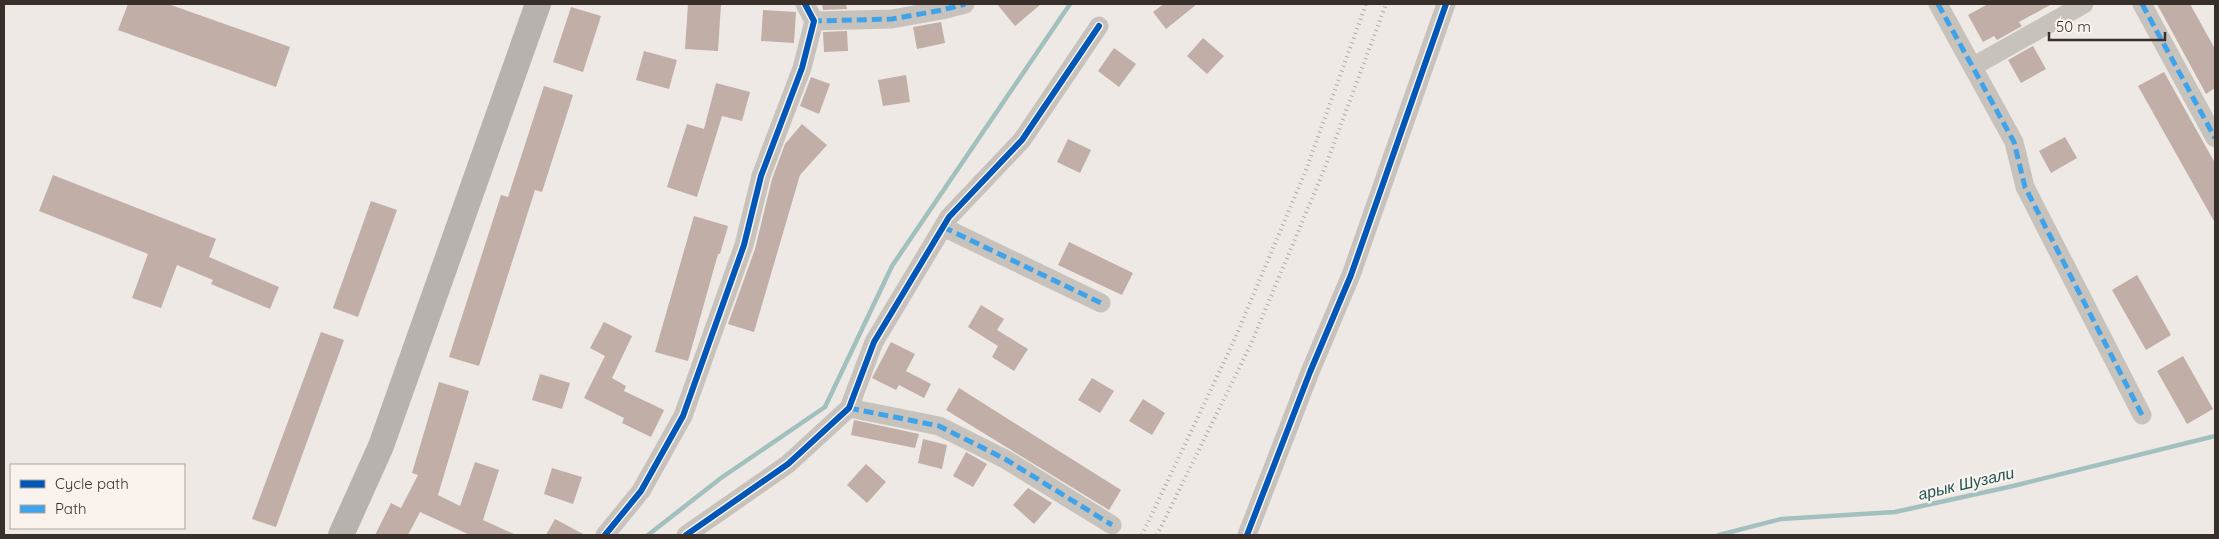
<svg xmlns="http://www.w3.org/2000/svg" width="2219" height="539" font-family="Quicksand,sans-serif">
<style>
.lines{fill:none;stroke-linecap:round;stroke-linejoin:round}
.stream{stroke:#a2c0be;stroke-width:4.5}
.building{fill:#c0aea7}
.street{stroke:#c8c2bd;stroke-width:19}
.secondary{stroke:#b8b2ae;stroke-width:26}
.rail{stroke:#b0aba7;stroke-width:4;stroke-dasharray:1 4;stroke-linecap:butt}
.quiet{stroke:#3fa3eb;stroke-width:5;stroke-dasharray:10 5;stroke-linecap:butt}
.cycleway-casing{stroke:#faf3ed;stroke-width:9}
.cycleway{stroke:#0057b8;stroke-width:6}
.labels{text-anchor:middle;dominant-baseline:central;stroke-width:4.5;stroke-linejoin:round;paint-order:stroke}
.water-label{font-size:16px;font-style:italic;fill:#225758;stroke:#faf3ed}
</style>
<rect width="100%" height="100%" fill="#eee9e4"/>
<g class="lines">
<!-- stream -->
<path class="stream" d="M648 535 721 478 825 407 892 266 1070 4
M1719 535 1781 519 1895 512 2013 486 2215 436"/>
</g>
<!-- building -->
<path class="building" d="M128 4H168L290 47 276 87 118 30Z
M688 4H721L718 51 685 49Z
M822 4H846L847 9 823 10Z
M997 4H1041L1015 26Z
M1164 4H1197L1166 29 1153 12Z
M1988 4H2052L2019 22 2022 26 1997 40 1994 36 1983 42 1968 15Z
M2157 4H2190L2215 49V88L2206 94Z
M571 7 601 16 583 72 553 62Z
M763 10 796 12 794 43 761 41Z
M941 22 945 43 917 49 913 27Z
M847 31 848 51 824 52 823 32Z
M1203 38 1224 56 1207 74 1187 56Z
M2033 46 2046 69 2021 83 2008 60Z
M1114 48 1136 64 1119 87 1098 71Z
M644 51 677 60 669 89 636 80Z
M2164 72 2215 163V223L2138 86Z
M906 75 910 102 883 106 878 80Z
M811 77 830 84 819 114 800 106Z
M716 83 750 92 742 121 722 116 697 197 667 187 687 124 704 129Z
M544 86 573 95 542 192 535 190 479 366 449 357 501 195 508 197Z
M802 124 827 145 800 175 754 332 728 324 755 249 772 179 785 144Z
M2065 137 2077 158 2051 173 2039 151Z
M1068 139 1091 150 1080 173 1057 162Z
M53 175 216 239 209 257 279 287 270 309 211 284 213 280 177 265 161 308 132 298 148 254 39 211Z
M371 201 397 210 358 317 333 308Z
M694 216 728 226 720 254H718L688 361 655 352Z
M1069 242 1133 273 1122 295 1058 265Z
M2137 275 2171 335 2146 350 2112 290Z
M981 305 1004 319 997 330 1028 349 1014 371 992 357 998 346 968 327Z
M604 322 632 336 612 378 626 386 624 391 664 410 651 437 622 423 624 418 584 398 605 356 590 348Z
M321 332 344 340 276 527 252 519Z
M891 342 915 354 906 371 931 384 924 398 899 385 896 390 872 378Z
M2183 356 2213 409 2187 424 2157 371Z
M540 374 570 383 562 409 532 400Z
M1092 378 1114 391 1100 413 1078 400Z
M439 382 469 391 438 495 460 506 475 462 499 470 483 520 516 535H470L420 512 408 535H375L391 503 401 508 418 475 412 473Z
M959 388 1121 490 1109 510 946 410Z
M1143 399 1165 413 1152 435 1129 421Z
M854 420 919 434 915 448 851 435Z
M923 439 947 445 942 469 918 463Z
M966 452 987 464 973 487 953 476Z
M866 464 886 482 867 503 847 485Z
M552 468 582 477 573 504 544 494Z
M1028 488 1052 503 1034 524 1013 505Z
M555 519 585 535H546Z"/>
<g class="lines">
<!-- street -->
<path class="street" d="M1938 4 2014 142 2025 187 2142 415
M2142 4 2215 138
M814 21 892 19 942 10 965 4
M1974 66 2084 4
M943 227 1101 303
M849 408 939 426 1005 459 1112 525
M605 535 641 491 683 416 744 245 761 176 802 68 814 21 805 4
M686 535 788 464 849 408 874 342 949 217 1022 140 1099 26
M1247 535 1310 372 1351 275 1446 4"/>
<!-- secondary -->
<path class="secondary" d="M341 535 381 446 538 4"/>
<!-- rail -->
<path class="rail" d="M1142 535 1233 343 1306 170 1366 4
M1157 535 1250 346 1324 170 1386 4"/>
<!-- quiet -->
<path class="quiet" d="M1938 4 2014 142 2025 187 2142 415
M2142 4 2215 138
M813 23 814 21 892 19 942 10 965 4
M943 227 1101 303
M849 408 939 426 1005 459 1112 525"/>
<defs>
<path id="cycleway" d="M605 535 641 491 683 416 744 245 761 176 802 68 814 21 805 4
M686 535 788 464 849 408 874 342 949 217 1022 140 1099 26
M1247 535 1310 372 1351 275 1446 4"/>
</defs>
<!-- cycleway casing -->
<use href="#cycleway" class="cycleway-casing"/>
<!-- cycleway -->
<use href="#cycleway" class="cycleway"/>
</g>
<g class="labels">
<!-- water labels -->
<g class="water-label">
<text transform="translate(1966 483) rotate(-13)">арык Шузали</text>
</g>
</g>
<!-- border -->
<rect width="2219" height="539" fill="none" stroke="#382f2b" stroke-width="10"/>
<!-- legend -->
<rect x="10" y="464" width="175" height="65" fill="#faf3ed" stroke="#aca59f"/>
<rect x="20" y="480" width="25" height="8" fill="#0057b8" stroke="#aca59f"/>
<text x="55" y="489" font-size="15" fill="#382f2b">Cycle path</text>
<rect x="20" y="505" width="25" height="8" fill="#3fa3eb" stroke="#aca59f"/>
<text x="55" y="514" font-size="15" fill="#382f2b">Path</text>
<!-- scale -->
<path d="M2049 32v8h116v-8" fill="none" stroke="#382f2b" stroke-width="2.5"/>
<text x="2056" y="32" font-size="15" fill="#382f2b" stroke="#faf3ed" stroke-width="4" paint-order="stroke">50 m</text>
</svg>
